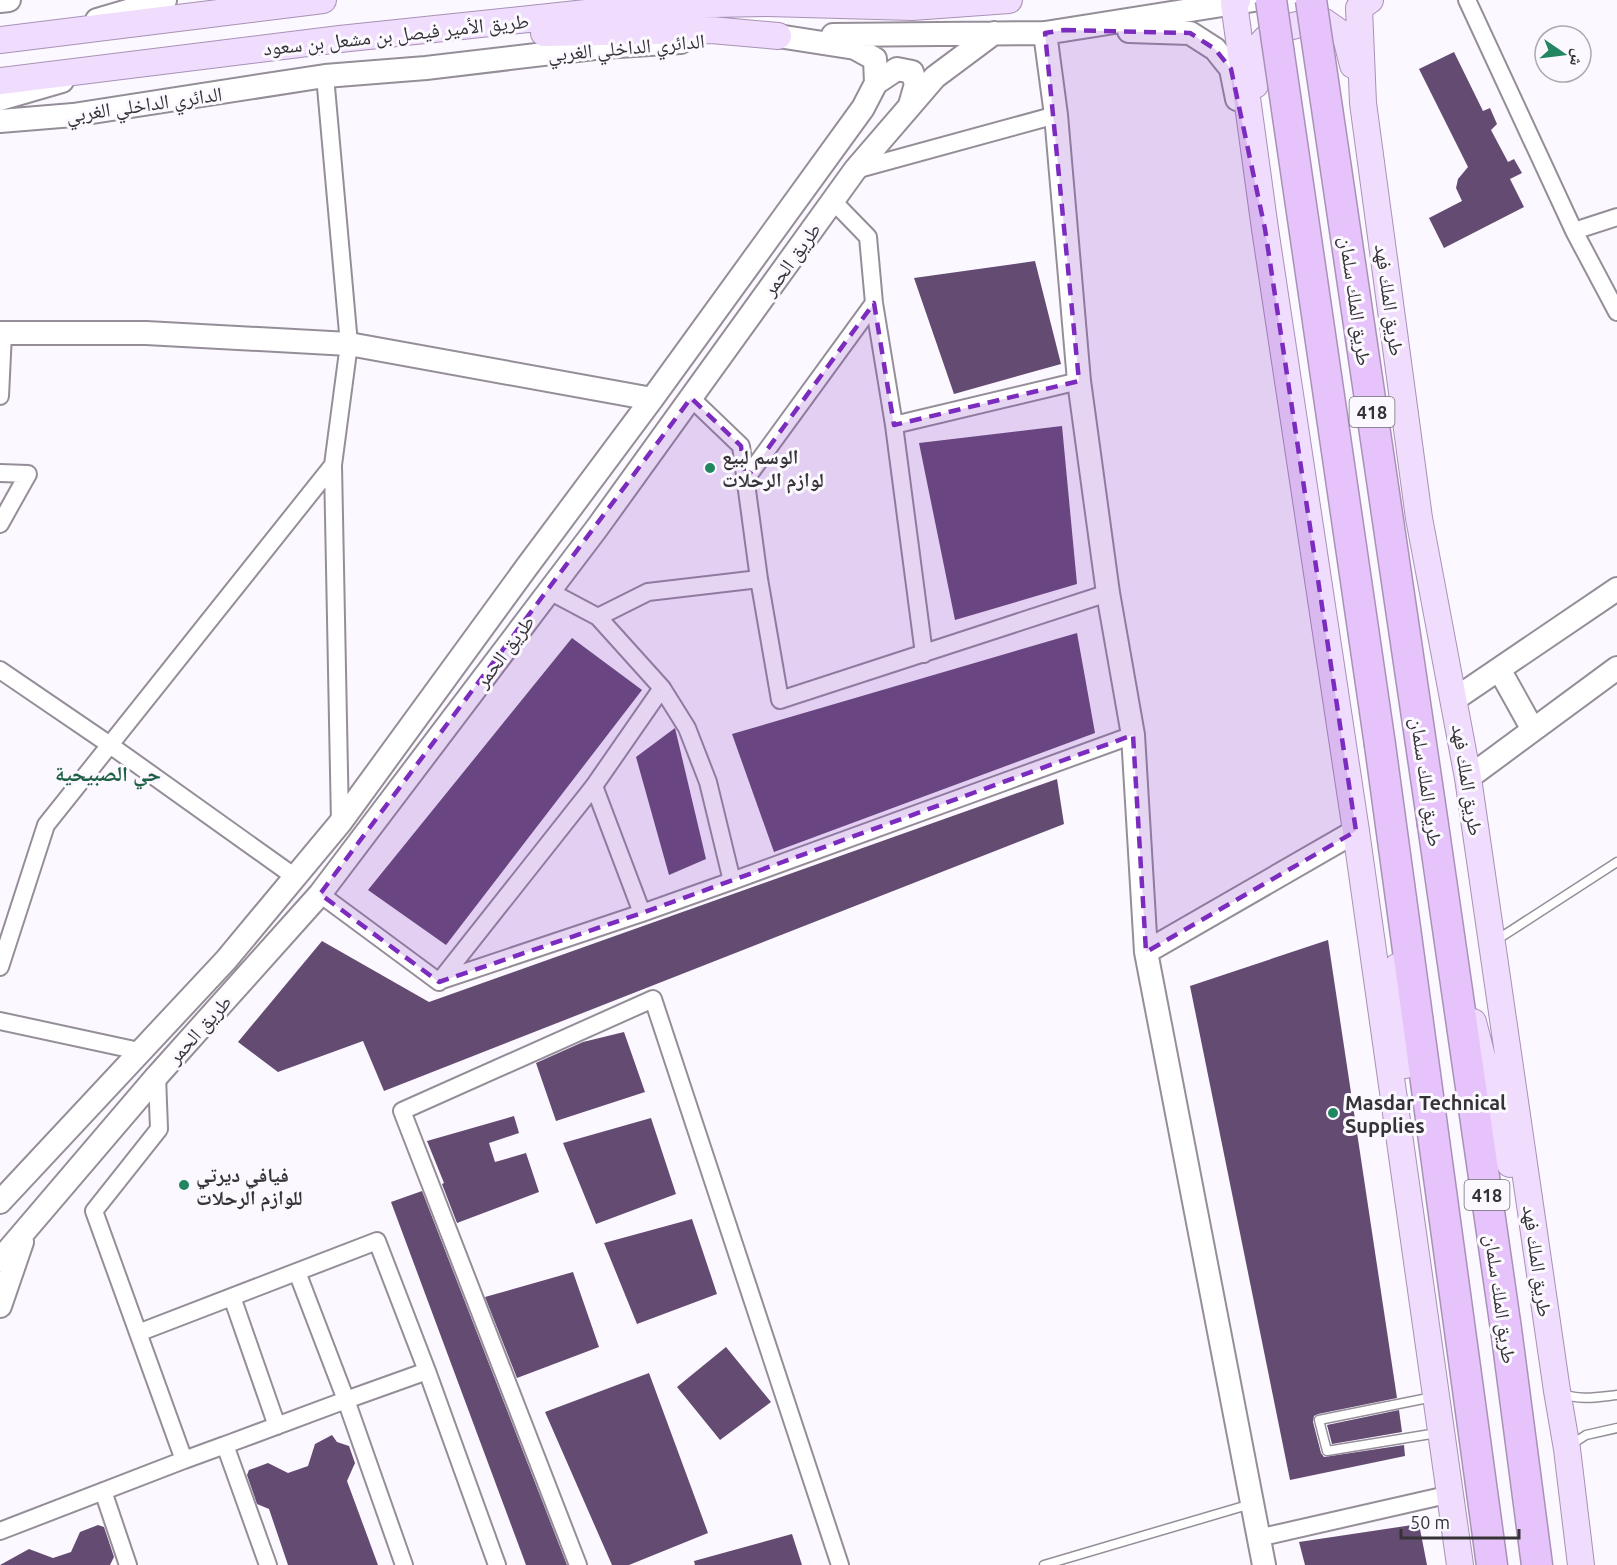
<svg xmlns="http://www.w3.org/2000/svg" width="1617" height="1565" font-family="Ubuntu,'Noto Naskh Arabic',sans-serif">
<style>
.building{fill:#644b72}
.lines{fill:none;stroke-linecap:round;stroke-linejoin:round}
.lane-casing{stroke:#958e99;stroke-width:11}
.street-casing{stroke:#958e99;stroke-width:20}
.secondary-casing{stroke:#958e99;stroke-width:26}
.primary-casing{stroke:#a891b6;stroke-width:28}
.highway-casing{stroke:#a891b6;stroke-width:33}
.lane{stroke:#fff;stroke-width:8}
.street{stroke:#fff;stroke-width:16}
.secondary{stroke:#fff;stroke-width:22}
.primary{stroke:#f0dcfd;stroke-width:26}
.highway{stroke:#e6c4fb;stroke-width:30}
.highway-bridge-casing{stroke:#a891b6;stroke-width:33;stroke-linecap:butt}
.highway-bridge{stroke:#e6c4fb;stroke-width:30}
.marked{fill:#7b2cbf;fill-opacity:0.2;stroke:#7b2cbf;stroke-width:4.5;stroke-dasharray:12 8;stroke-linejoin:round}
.poi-dot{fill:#228660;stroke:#fcf8ff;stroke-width:2}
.labels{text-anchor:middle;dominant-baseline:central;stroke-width:6;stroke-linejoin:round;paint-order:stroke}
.shield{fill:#fcf8ff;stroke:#716e73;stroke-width:1.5}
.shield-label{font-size:18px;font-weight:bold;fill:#363337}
.street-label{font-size:20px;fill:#363337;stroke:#fcf8ff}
.poi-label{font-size:20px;font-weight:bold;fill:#363337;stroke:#fcf8ff;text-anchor:start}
.neighbourhood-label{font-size:21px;font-weight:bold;fill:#1e6045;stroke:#fcf8ff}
</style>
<rect width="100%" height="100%" fill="#fcf8ff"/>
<!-- building -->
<path class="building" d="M1454 52 1483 111 1490 108 1497 124 1491 130 1508 162 1514 159 1522 173 1510 179 1524 207 1444 248 1429 218 1462 201 1456 188 1458 179 1468 167 1419 69Z
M1035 261 1061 364 954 394 914 278Z
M1062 426 1077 584 955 620 919 443Z
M1077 633 1095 733 774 852 732 734Z
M572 638 642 690 446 945 368 890Z
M675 728 706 859 669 875 636 757Z
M1057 779 1064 824 384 1091 363 1041 278 1072 238 1042 322 941 429 1002Z
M1328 940 1397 1398 1318 1414 1314 1416 1313 1422 1321 1453 1324 1457 1404 1445 1405 1456 1290 1480 1190 986Z
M624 1032 645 1092 556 1121 536 1063 583 1042Z
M514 1116 519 1133 489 1143 495 1162 526 1153 539 1192 457 1223 442 1184 444 1183 427 1141Z
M651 1118 676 1194 596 1224 563 1143Z
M422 1191 567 1565H526L391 1202Z
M692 1219 717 1294 637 1324 604 1243Z
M573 1272 599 1347 517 1378 485 1297Z
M726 1347 771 1402 720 1440 677 1387Z
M649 1373 708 1533 629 1565H612L545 1412Z
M1399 1410 1402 1432 1332 1444 1327 1425Z
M332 1435 337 1442 349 1446 355 1463 347 1481 378 1565H288L269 1509 257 1504 247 1475 249 1470 268 1463 288 1473 308 1466 315 1444Z
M1419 1524 1427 1565H1305L1299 1542Z
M98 1525 104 1527 114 1557 110 1565H0L29 1549 53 1558 71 1552 80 1532Z
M792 1534 802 1565H695L694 1561Z"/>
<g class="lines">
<defs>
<path id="lane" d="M1495 941 1617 862
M1561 1393C1579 1401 1598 1397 1617 1395
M1433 1397 1319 1420 1327 1451 1437 1433
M1569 1446 1586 1435 1617 1428
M1044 1565 1251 1504"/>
<path id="street" d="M1467 0 1574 231 1617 312
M325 76 349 344 333 465 340 823
M855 170 1056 115
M833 201 868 237 874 303 894 425 924 654
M1574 231 1617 217
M0 396 3 333
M691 398 741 446 759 579 780 700 1108 593
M894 425 1079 381
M0 473 28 474 0 524
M745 480 874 303
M549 591 598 617 662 688 687 728 708 782 732 881 1133 735
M598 617 648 592 759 579
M0 670 110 745 295 877
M594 786 642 913
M320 894 439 982 594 786 662 688
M0 967 46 825 333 465
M439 981 642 913 732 881
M0 1021 139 1051
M297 1272 346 1400 427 1371
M232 1297 277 1426
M138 1333 377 1241 427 1371 497 1565
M225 1445 346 1400 404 1565
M184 1460 225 1445 268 1565
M103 1491 128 1565
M0 1531 184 1460 94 1211 159 1129 157 1076
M1258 1538 1451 1494
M578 1565 402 1111 653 999 840 1565"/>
<path id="secondary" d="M0 1 9 0
M97 20 165 0
M1129 31 1190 33 1215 49 1231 69 1237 99
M1045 33 1056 115 1079 381 1108 593 1133 735 1146 952
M833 35 1045 33 1254 0
M876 83 897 69 912 72 916 84 910 105
M0 99 62 81
M0 121 73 115 325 76 426 68 603 47 681 42
M0 333H146L349 344 652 399
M1499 669 1533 730
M1455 699 1617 589
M1468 778 1617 668
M0 1202 226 960 340 823 526 568 652 399 863 108 876 83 875 59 855 48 778 36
M0 1260 157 1076 320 894 597 528 855 170 935 77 994 33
M0 1306 22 1242
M1264 1565 1146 952 1356 831"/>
<path id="primary" d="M1237 0 1234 3 1265 229 1356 831 1460 1565
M1370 0 1359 8 1363 103 1419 518 1468 778 1557 1391 1567 1449 1581 1565
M544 33 711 30 778 36
M0 40 323 0
M0 81 340 39 661 5 768 3 912 7 1009 0
M1255 85C1256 76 1255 66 1257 56 1262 27 1299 24 1323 21L1346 37 1353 65
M1397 967 1405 1065
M1473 1022 1510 1164"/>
<path id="highway" d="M1380 745 1492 1565
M1433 825 1506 1329 1537 1565"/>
</defs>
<!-- lane casing -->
<use href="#lane" class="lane-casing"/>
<!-- street casing -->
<use href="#street" class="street-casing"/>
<!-- secondary casing -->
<use href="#secondary" class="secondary-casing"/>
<!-- primary casing -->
<use href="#primary" class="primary-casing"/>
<!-- highway casing -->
<use href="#highway" class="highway-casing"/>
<!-- lane -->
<use href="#lane" class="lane"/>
<!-- street -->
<use href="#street" class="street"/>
<!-- secondary -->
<use href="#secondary" class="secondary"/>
<!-- primary -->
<use href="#primary" class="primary"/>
<!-- highway -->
<use href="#highway" class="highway"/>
<defs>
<path id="highway-bridge" d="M1271 0 1380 745
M1311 0 1433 825"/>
</defs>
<!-- highway-bridge casing -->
<use href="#highway-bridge" class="highway-bridge-casing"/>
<!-- highway-bridge -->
<use href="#highway-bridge" class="highway-bridge"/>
</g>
<!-- marked area -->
<path class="marked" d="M1064 30 1190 33 1215 49 1231 69 1265 229 1356 831 1146 952 1133 735 642 913 439 982 320 894 691 398 741 446 745 480 874 303 894 425 1079 381 1045 33Z"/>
<!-- markers -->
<g class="poi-dot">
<circle cx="710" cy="468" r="6"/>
<circle cx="1333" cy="1113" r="6"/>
<circle cx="184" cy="1185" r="6"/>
</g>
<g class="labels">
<!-- shield labels -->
<g class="shield">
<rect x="1349.5" y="397" width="45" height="30" rx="4.5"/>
<rect x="1464.5" y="1180" width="45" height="30" rx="4.5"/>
</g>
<g class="shield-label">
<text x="1372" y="412">418</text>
<text x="1487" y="1195">418</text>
</g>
<!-- street labels -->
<g class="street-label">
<text transform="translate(396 34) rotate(-6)">طريق الأمير فيصل بن مشعل بن سعود</text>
<text transform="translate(626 47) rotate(-5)">الدائري الداخلي الغربي</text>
<text transform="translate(144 104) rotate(-8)">الدائري الداخلي الغربي</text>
<text transform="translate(791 259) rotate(-54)">طريق الحمر</text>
<text transform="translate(1390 300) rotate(82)">طريق الملك فهد</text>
<text transform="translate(1356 301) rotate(82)">طريق الملك سلمان</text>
<text transform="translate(504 651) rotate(-53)">طريق الحمر</text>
<text transform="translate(1468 780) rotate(81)">طريق الملك فهد</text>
<text transform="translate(1427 782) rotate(82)">طريق الملك سلمان</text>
<text transform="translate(199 1029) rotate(-48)">طريق الحمر</text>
<text transform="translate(1538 1261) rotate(82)">طريق الملك فهد</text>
<text transform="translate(1501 1299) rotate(82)">طريق الملك سلمان</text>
</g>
<!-- poi labels -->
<g class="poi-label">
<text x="722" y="456">الوسم لبيع<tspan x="722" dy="23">لوازم الرحلات</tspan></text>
<text x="1345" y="1102">Masdar Technical<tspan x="1345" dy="23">Supplies</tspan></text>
<text x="196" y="1174">فيافي ديرتي<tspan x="196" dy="23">للوازم الرحلات</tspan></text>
</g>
<!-- neighbourhood labels -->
<g class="neighbourhood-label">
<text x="108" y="773">حي الصبيحية</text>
</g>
</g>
<!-- north arrow -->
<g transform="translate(1563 54) rotate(104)"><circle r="28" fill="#fcf8ff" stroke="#ada9af" stroke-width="1.5"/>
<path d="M0-4.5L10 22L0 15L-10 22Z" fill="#228660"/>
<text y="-9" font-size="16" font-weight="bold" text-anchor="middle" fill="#363337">ش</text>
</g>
<!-- scale -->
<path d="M1401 1529v9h118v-9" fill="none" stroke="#363337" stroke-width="3"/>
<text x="1410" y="1529" font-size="18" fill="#363337" stroke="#fcf8ff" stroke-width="4.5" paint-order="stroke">50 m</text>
</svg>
